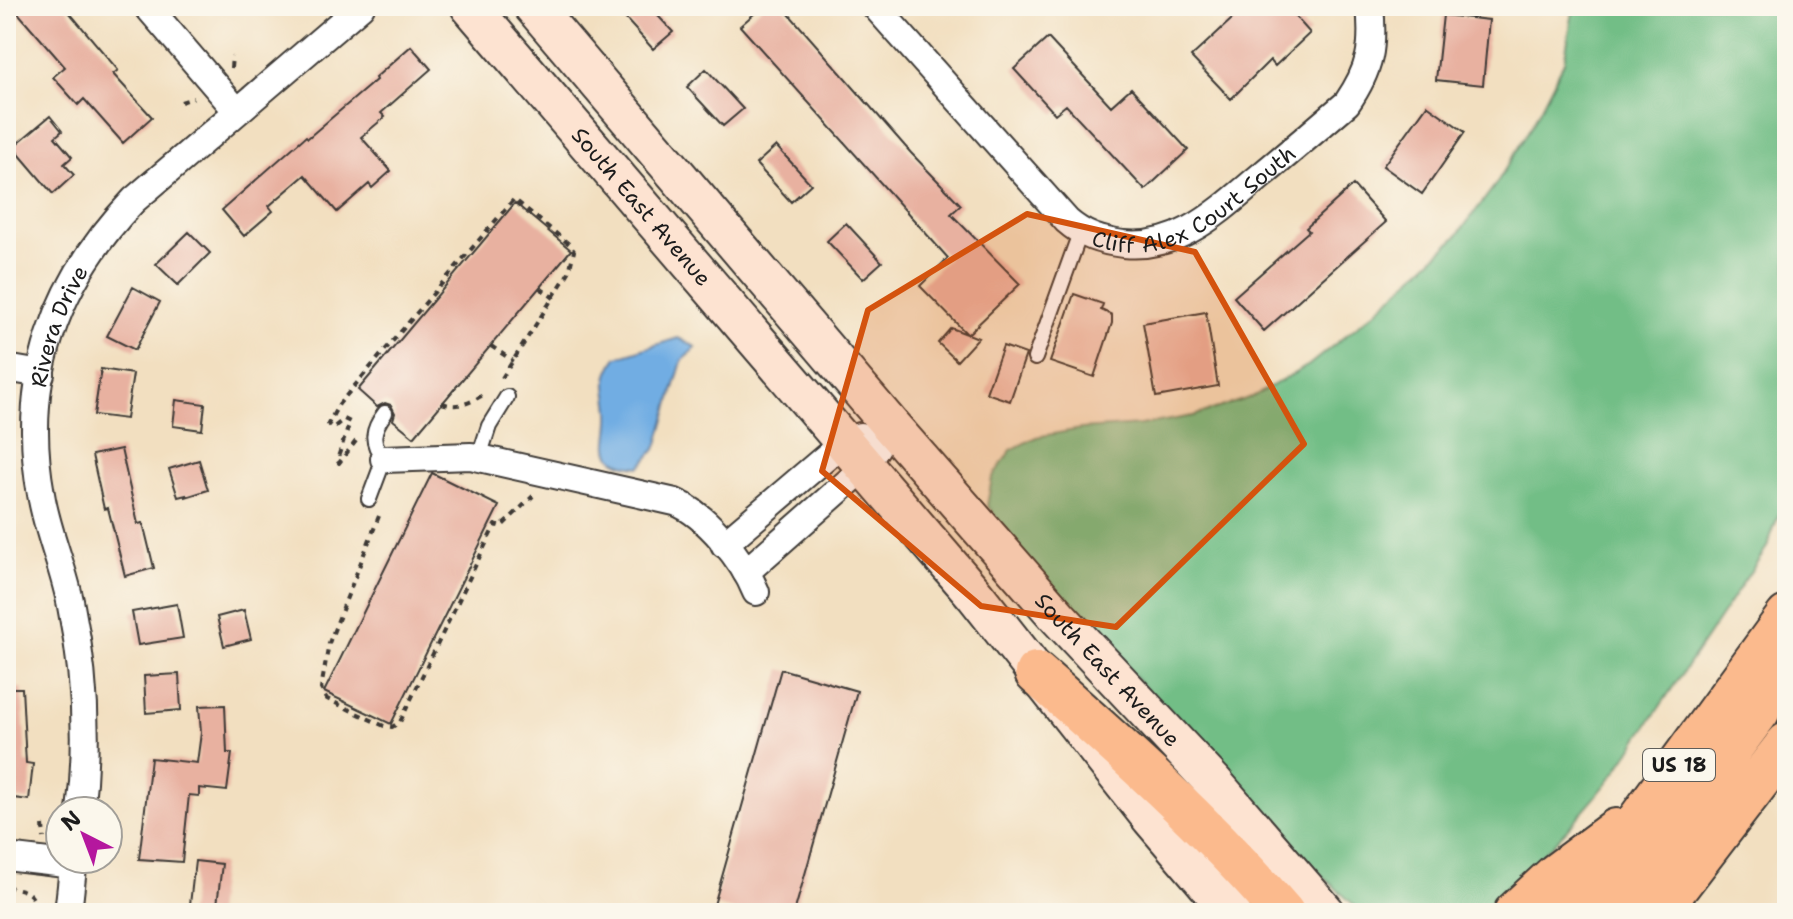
<svg xmlns="http://www.w3.org/2000/svg" width="1793" height="919" font-family="'Shantell Sans',sans-serif">
<style>
.forest{fill:#72be86;stroke:#476d51;stroke-width:2}
.water{fill:#71ade3;stroke:#466480;stroke-width:2}
.building{fill:#e8b1a0}
.lines{fill:none;stroke-linecap:round;stroke-linejoin:round}
.lane-casing{stroke:#3c3935;stroke-width:18}
.street-casing{stroke:#3c3935;stroke-width:30}
.secondary-casing{stroke:#3c3935;stroke-width:42}
.primary-casing{stroke:#3c3935;stroke-width:46}
.path{stroke:#3c3935;stroke-width:4;stroke-dasharray:6 6;stroke-linecap:butt}
.lane{stroke:#fff;stroke-width:14}
.street{stroke:#fff;stroke-width:26}
.secondary{stroke:#fde3d1;stroke-width:38}
.primary{stroke:#fbba8d;stroke-width:42}
.marked{fill:#d4530e;fill-opacity:0.2;stroke:#d4530e;stroke-width:6;stroke-linejoin:round}
.labels{text-anchor:middle;dominant-baseline:central;stroke-width:6;stroke-linejoin:round;paint-order:stroke}
.shield{fill:#fbf7ec;stroke:#5f5e5a;stroke-width:2}
.shield-label{font-size:20px;font-weight:bold;fill:#1c1c1c}
.street-label{font-size:22px;fill:#1c1c1c;stroke:#fbf7ec}
</style>
<rect width="100%" height="100%" fill="#fbf7ec"/>
<filter id="ink" filterUnits="userSpaceOnUse"><feTurbulence type="fractalNoise" baseFrequency=".0125" numOctaves="2"/><feDisplacementMap in="SourceGraphic" scale="16" xChannelSelector="R" yChannelSelector="G"/><feConvolveMatrix kernelMatrix="1 2 1 2 8 2 1 2 1" color-interpolation-filters="sRGB"/></filter>
<filter id="wash" filterUnits="userSpaceOnUse"><feTurbulence type="fractalNoise" baseFrequency=".006" numOctaves="4" result="noise"/><feDisplacementMap in="SourceGraphic" scale="32" xChannelSelector="R" yChannelSelector="G"/><feGaussianBlur stdDeviation="1.8" result="paint"/><feColorMatrix in="noise" values="0 0 0 0 0 0 0 0 0 0 0 0 0 0 0 0 0 1.4 0 .05"/><feComposite in="paint" operator="in"/></filter>
<g filter="url(#wash)">
<rect width="100%" height="100%" fill="#f2dfc0"/>
<!-- forest -->
<path class="forest" d="M1574 6H1787V491L1767 547 1618 769C1578 822 1530 869 1480 913H1363L1288 845 1025 557 987 505 992 478 1011 450 1036 437 1081 429 1141 425 1193 416 1252 397 1309 365 1375 312 1456 237 1496 184 1532 125 1564 62Z"/>
<!-- water -->
<path class="water" d="M678 338 696 347 682 361 657 447 640 467C593 463 612 442 610 412 608 384 601 382 617 357Z"/>
<g id="blocks">
<!-- building -->
<path class="building" d="M12 6H64L118 70 113 74 152 117 123 143 84 99 78 105 53 77 65 67Z
M614 6H649L673 32 653 49Z
M763 6H782L911 153 961 205 951 214 1020 284 968 334 978 338 957 361 938 343 951 328 967 334 920 286 948 258 740 26Z
M1246 6H1286L1310 33 1275 66 1270 60 1231 99 1191 57Z
M1443 15 1489 20 1483 85 1436 80Z
M1048 38 1111 106 1131 88 1188 150 1145 190 1066 105 1055 114 1014 69Z
M411 46 431 69 381 113 385 117 361 137 391 171 372 188 369 184 337 212 305 175 269 206 273 211 244 236 222 210 306 136 308 138 376 80 375 78Z
M706 69 743 109 723 126 687 87Z
M1427 105 1465 132 1422 194 1383 166Z
M50 116 62 131 55 137 72 157 64 164 74 175 53 194 13 147Z
M776 146 811 184 791 202 756 164Z
M1353 185 1386 222 1264 331 1234 297 1309 231 1306 228Z
M515 203 571 250 414 437 393 420 395 413 391 405 385 403 377 407 358 390Z
M846 223 882 262 863 279 827 241Z
M189 232 210 253 178 285 156 264Z
M133 287 160 302 135 350 107 336Z
M1074 294 1103 304 1101 310 1112 315V323L1094 377 1050 362Z
M1206 312 1218 386 1156 397 1143 323Z
M1003 346 1026 354 1010 401 986 393Z
M101 369 133 374 126 419 94 415Z
M176 400 205 404 202 430 173 426Z
M121 449 138 524 143 523 154 568 125 576 108 508 104 509 92 455Z
M199 460 208 490 186 497V495L178 497 169 469Z
M432 473 499 506 391 724 324 692Z
M177 604 183 638 138 645 132 612Z
M244 610 251 639 224 646 217 617Z
M781 669 857 691 794 913H743L714 905Z
M179 674 181 710 146 713 144 676Z
M6 688H22L26 763 33 764 29 800 6 797Z
M225 705 227 753H232L227 791 199 788V796L189 795 182 862 139 859 151 758 197 763 201 733 199 706Z
M195 861 222 864 216 913H189Z"/>
</g>
</g>
<g filter="url(#ink)">
<use href="#blocks" fill-opacity="0" stroke="#3c3935" stroke-width="2"/>
<g class="lines">
<defs>
<path id="lane" d="M1035 358 1080 233
M479 457 489 426 507 397
M369 499 384 459C370 442 372 430 385 413"/>
<g id="street">
<path d="M147 6 237 111"/>
<path id="s1" d="M875 6 1067 221C1084 236 1101 241 1123 244 1181 250 1221 209 1262 175 1291 151 1319 127 1347 103 1371 68 1374 47 1370 6"/>
<path d="M6 368 41 374"/>
<path d="M384 459 471 456 675 502C706 514 743 560 756 592"/>
<path d="M724 544 844 442 860 436"/>
<path d="M746 572 865 467 890 425"/>
<path id="s2" d="M80 811C89 742 85 674 71 606 64 568 47 532 41 494 20 381 55 282 134 200L361 6"/>
<path d="M6 857 74 865"/>
<path d="M68 913 74 859"/>
</g>
<g id="secondary">
<path id="s3" d="M470 6 975 595 1151 818 1232 913"/>
<path id="s4" d="M533 6 890 425 1059 618 1212 781 1326 913"/>
</g>
<path id="primary" d="M1036 673C1123 750 1207 825 1283 913
M1515 913 1557 874 1616 830
M1571 913 1787 617
M1607 913 1758 712 1787 654
M1657 913 1787 744"/>
</defs>
<!-- lane casing -->
<use href="#lane" class="lane-casing"/>
<!-- street casing -->
<use href="#street" class="street-casing"/>
<!-- secondary casing -->
<use href="#secondary" class="secondary-casing"/>
<!-- primary casing -->
<use href="#primary" class="primary-casing"/>
<!-- path -->
<path class="path" d="M231 68 232 56
M181 102 193 98
M540 288 554 298
M491 346 513 361
M442 403C459 409 471 402 485 394
M356 441 339 463 337 460 350 422 344 419 333 428 328 424 339 404 514 199 569 244 574 251 569 272 502 378
M379 516 329 643 321 689 327 699 384 726 392 727 400 722 495 525 501 527 533 496
M43 825 44 838
M6 887C24 889 36 892 36 913"/>
<!-- lane -->
<use href="#lane" class="lane"/>
<!-- street -->
<use href="#street" class="street"/>
<!-- secondary -->
<use href="#secondary" class="secondary"/>
<!-- primary -->
<use href="#primary" class="primary"/>
</g>
</g>
<!-- marked area -->
<path class="marked" d="M1027 214 1195 252 1304 444 1116 627 981 606 822 471 868 310Z"/>
<g class="labels">
<!-- shield labels -->
<rect class="shield" x="1643" y="749" width="72" height="32" rx="6"/>
<g class="shield-label">
<text x="1679" y="765">US 18</text>
</g>
<!-- street labels -->
<g class="street-label">
<text stroke="none"><textPath href="#s1" startOffset="434">Cliff Alex Court South</textPath></text>
<text stroke="none"><textPath href="#s3" startOffset="264">South East Avenue</textPath></text>
<text stroke="none"><textPath href="#s2" startOffset="494">Rivera Drive</textPath></text>
<text stroke="none"><textPath href="#s4" startOffset="878">South East Avenue</textPath></text>
</g>
</g>
<!-- margin -->
<rect width="1793" height="919" fill="none" stroke="#fbf7ec" stroke-width="32"/>
<!-- north arrow -->
<g transform="translate(84 835) rotate(318)"><circle r="38" fill="#fbf7ec" stroke="#a29f99" stroke-width="2"/>
<path d="M0-6L14 30L0 20L-14 30Z" fill="#b5179e"/>
<text y="-12" font-size="22" font-weight="bold" text-anchor="middle" fill="#1c1c1c">N</text>
</g>
</svg>
